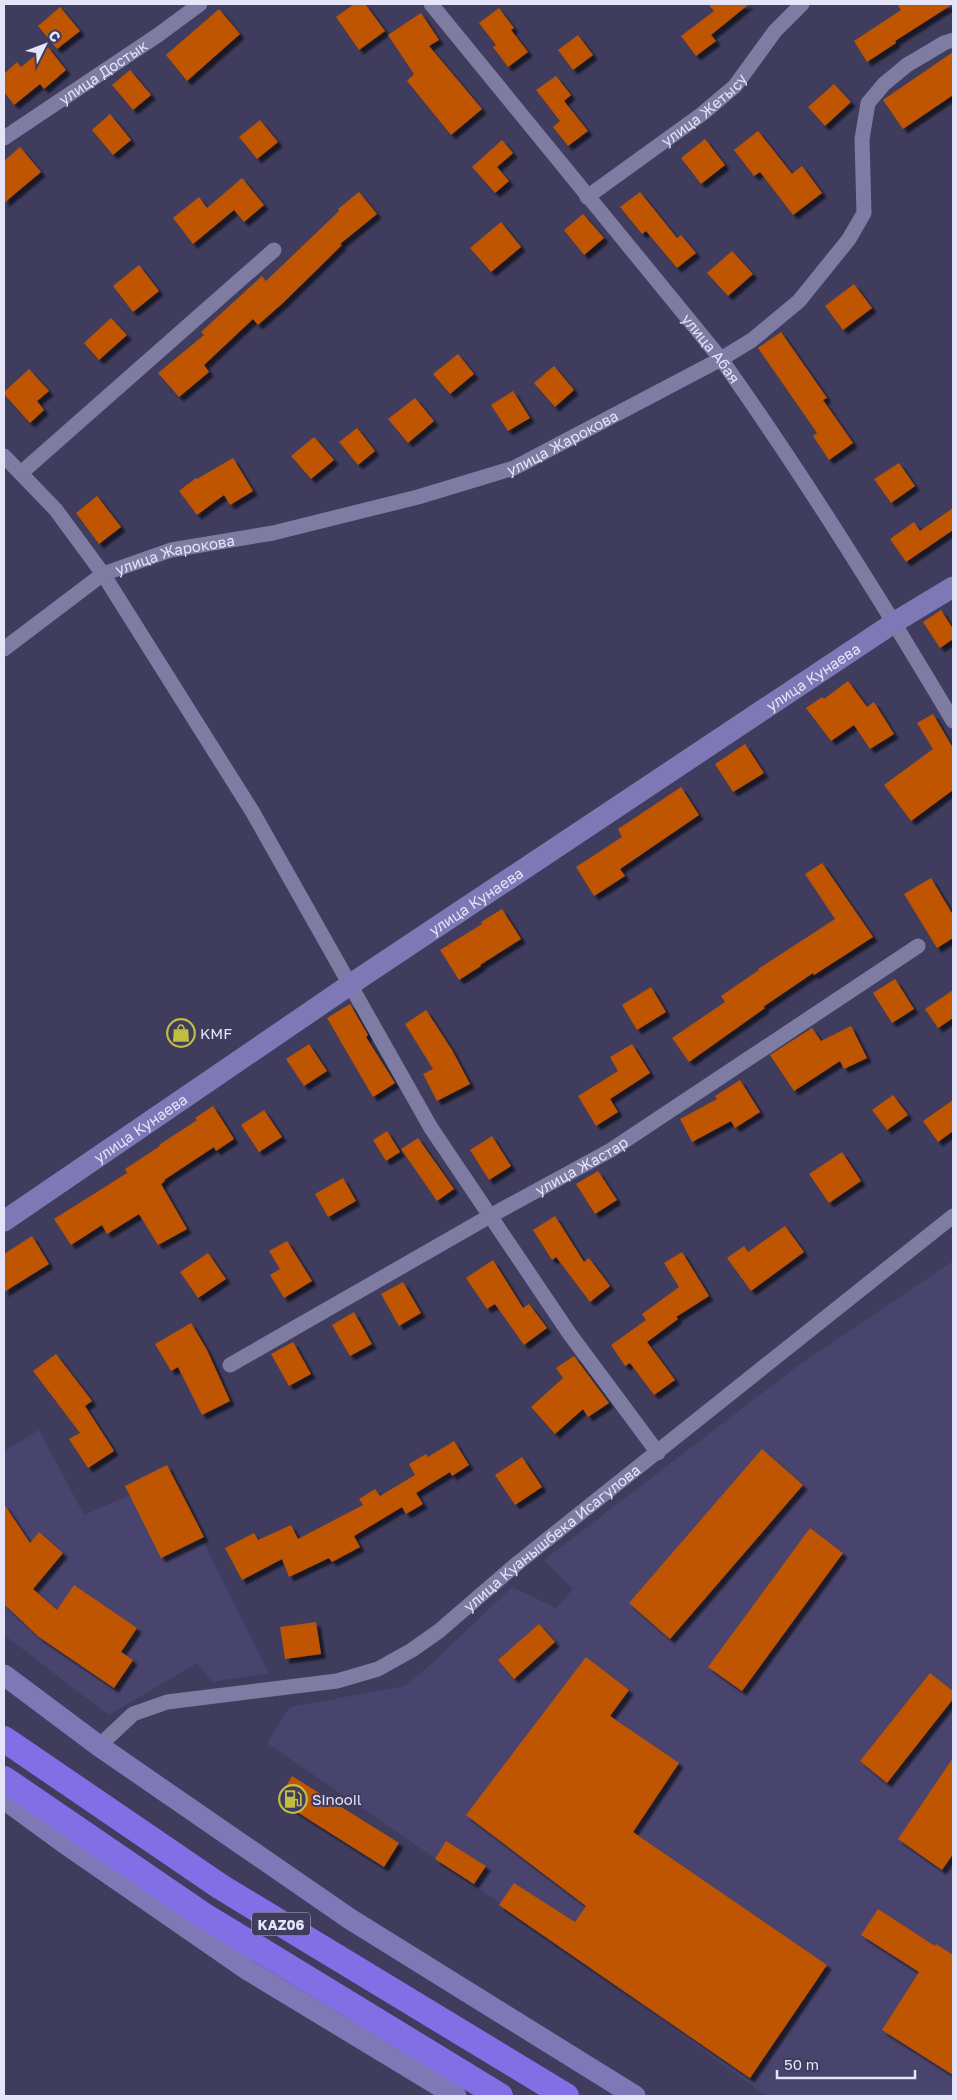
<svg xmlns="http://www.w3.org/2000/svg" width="957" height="2100" font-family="'Golos Text',sans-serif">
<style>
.built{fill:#48446d}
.building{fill:#bf5402;filter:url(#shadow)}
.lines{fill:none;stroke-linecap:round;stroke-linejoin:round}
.street{stroke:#7e7ca2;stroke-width:15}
.secondary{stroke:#7f78b6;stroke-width:21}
.highway{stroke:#826fe5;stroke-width:26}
.labels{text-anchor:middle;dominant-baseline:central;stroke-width:4;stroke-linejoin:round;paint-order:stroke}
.shield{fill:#3f3c5e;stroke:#b3b2ca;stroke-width:1}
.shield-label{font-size:14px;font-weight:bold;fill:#e5e4f9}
.street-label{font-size:15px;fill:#e5e4f9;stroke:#3f3c5e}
.poi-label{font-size:15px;fill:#e5e4f9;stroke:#3f3c5e;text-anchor:start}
</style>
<defs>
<filter id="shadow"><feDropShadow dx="4.5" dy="4.5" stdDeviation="1" flood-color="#0009"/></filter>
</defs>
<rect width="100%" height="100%" fill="#3f3c5e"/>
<!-- built -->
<path class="built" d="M953 1261V2096H766L490 1896 267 1743 290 1707 405 1686 430 1665 512 1587 556 1608 573 1589 544 1560 799 1365Z
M39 1430 84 1515 171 1477 269 1673 212 1682 197 1663 109 1715 4 1635V1451Z"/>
<!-- building -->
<path class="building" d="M354 4H365L385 31 359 50 336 17Z
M708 4H749L711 35 716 41 696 56 681 36 714 11Z
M897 4H953L895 41 896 43 867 62 854 41 901 10Z
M60 7 80 31 57 49 38 26Z
M499 8 514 28 511 30 528 52 508 67 493 47 496 45 479 23Z
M219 9 240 34 187 81 166 55Z
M421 13 439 40 429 46 482 109 451 135 407 81 414 74 388 35Z
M578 35 593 55 573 70 558 50Z
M47 46 66 70 44 89 40 84 14 105 4 92V74L17 62 21 67Z
M953 52V95L903 129 883 100Z
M130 70 151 95 133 110 112 85Z
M556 76 571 95 564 101 588 131 568 146 553 127 560 121 536 90Z
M834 84 851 102 825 126 808 107Z
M110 114 131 140 113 155 92 130Z
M260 120 278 142 257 159 239 137Z
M758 131 792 174 802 166 822 193 793 215 760 172 754 176 734 150Z
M705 139 725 165 701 184 681 158Z
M502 140 513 153 497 167 509 181 495 193 472 167Z
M20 147 41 172 4 203V161Z
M242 178 264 205 244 222 234 210 193 244 173 218 199 197 207 208Z
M359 192 377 214 340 244 342 245 284 302 258 325 253 319 204 365 209 372 179 397 158 373 204 335 201 332 262 276 266 281 339 211 338 209Z
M640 192 677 238 681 235 696 253 677 268 646 231 642 234 620 207Z
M583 214 604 238 584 255 564 230Z
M501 222 521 247 491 272 470 248Z
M732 251 753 274 728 296 707 273Z
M139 265 159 291 133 312 113 286Z
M854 284 872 308 843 330 825 306Z
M111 318 127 335 99 360 84 343Z
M781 332 827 398 823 400 853 443 829 460 813 436 817 433 758 348Z
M458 354 474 374 450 394 433 374Z
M554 366 574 390 555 407 534 383Z
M29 369 49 391 37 401 44 410 30 423 4 394V392Z
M513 391 530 418 508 431 491 405Z
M415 398 434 421 408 443 388 419Z
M357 428 375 451 358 465 339 442Z
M314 437 334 460 311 479 291 456Z
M233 458 253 491 230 505 224 495 197 515 179 491 196 478 197 479Z
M899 463 915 486 891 503 874 479Z
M97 496 121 527 99 544 76 513Z
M953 508V530L906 562 890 539 914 522 920 531Z
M941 610 953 629V639L940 648 923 622Z
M848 681 867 707 874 702 894 734 870 749 854 725 831 741 806 708 822 697 824 699Z
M933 714 953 748V790L911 821 884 785 933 749 917 723Z
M745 744 764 773 733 792 715 764Z
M681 787 699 815 620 869 625 876 594 896 576 867 622 837 618 829Z
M822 863 873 937 814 975 813 973 763 1007 765 1008 689 1062 672 1038 725 1002 721 996 759 970 758 969 835 919 805 874Z
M931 878 953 915V938L937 948 904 894Z
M502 909 521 939 480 965 481 966 459 980 440 950 482 924 481 922Z
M895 979 914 1009 892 1023 873 993Z
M651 987 666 1012 637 1030 622 1005Z
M953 990V1018L938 1028 925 1009Z
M350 1004 368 1035 366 1037 395 1083 373 1097 327 1018Z
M426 1010 452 1050 470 1084 437 1101 423 1074 433 1069 405 1024Z
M851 1026 867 1058 844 1069 840 1061 794 1091 770 1055 812 1028 821 1041Z
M309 1044 327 1071 304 1086 286 1059Z
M632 1044 650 1073 610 1099 618 1112 596 1126 578 1096 618 1071 610 1057Z
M740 1080 760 1112 735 1128 731 1121 692 1142 680 1119 717 1099 715 1096Z
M893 1095 908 1115 887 1130 872 1110Z
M953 1100V1131L938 1142 923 1121Z
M213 1106 234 1139 216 1151 214 1147 164 1180 165 1181 161 1184 187 1229 158 1245 139 1214 107 1234 102 1225 71 1245 54 1219 127 1173 125 1169 160 1146 159 1145 197 1120 195 1118Z
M264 1110 282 1137 259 1152 241 1125Z
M387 1131 400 1152 386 1161 373 1140Z
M492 1136 511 1166 489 1180 470 1150Z
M418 1138 454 1189 437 1201 401 1149Z
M842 1152 861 1181 829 1203 809 1174Z
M598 1171 617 1200 595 1214 576 1184Z
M343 1178 356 1201 328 1217 315 1194Z
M555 1216 584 1262 589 1258 610 1286 590 1302 556 1257 552 1260 533 1230Z
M785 1226 804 1252 751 1291 727 1258 744 1246 748 1252Z
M32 1236 49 1264 4 1292V1254Z
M287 1241 312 1281 284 1298 270 1275 280 1269 269 1251Z
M682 1252 709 1296 676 1317 678 1319 647 1342 675 1380 654 1395 630 1363 625 1366 611 1345 646 1320 642 1314 679 1287 664 1263Z
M208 1253 226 1279 198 1298 180 1272Z
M493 1260 523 1308 529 1304 547 1328 524 1345 495 1304 487 1309 466 1278Z
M403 1282 421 1313 399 1326 381 1294Z
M354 1312 372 1344 350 1356 332 1325Z
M191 1323 207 1350 230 1401 202 1415 178 1367 171 1371 155 1344Z
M293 1342 311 1374 289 1386 271 1354Z
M56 1354 92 1401 85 1406 114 1451 88 1468 69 1439 80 1433 33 1371Z
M574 1356 609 1403 588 1417 583 1409 555 1434 531 1407 563 1378 556 1368Z
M454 1441 469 1465 452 1476 450 1472 416 1493 423 1504 406 1514 402 1507 354 1536 360 1547 332 1562 329 1558 289 1577 282 1559 242 1580 225 1548 254 1533 258 1540 291 1525 298 1539 363 1505 359 1499 375 1489 380 1496 415 1475 409 1464 426 1454 428 1457Z
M762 1449 803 1485 670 1639 629 1603Z
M522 1457 542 1487 515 1505 495 1475Z
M167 1465 204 1537 161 1558 125 1486Z
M4 1504 30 1543 39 1532 63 1553 33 1589 57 1610 74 1585 137 1628 121 1652 133 1660 114 1688 39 1637 4 1604Z
M810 1528 843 1553 742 1691 708 1667Z
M316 1622 321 1654 285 1659 280 1627Z
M539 1624 555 1642 514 1679 498 1660Z
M586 1657 629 1690 610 1716 679 1763 633 1832 827 1965 750 2078 499 1905 514 1883 575 1922 586 1906 466 1815Z
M930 1673 953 1691V1699L887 1783 860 1761Z
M953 1758V1854L942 1870 898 1839Z
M292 1776 399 1843 384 1867 278 1800Z
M446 1841 486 1866 474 1884 435 1859Z
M878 1909 935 1946 936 1944 953 1955V2075L882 2030 919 1972 861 1935Z"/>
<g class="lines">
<!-- street -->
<g class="street">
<path id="s1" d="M431 4 721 359C804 476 880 598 953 721"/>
<path id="s2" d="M4 138 158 35 200 4"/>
<path id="s3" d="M587 197 702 114 735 86 775 31 802 4"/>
<path d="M4 456 56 510 103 574 252 811 431 1128 569 1333 658 1453"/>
<path d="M21 473 274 250"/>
<path id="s4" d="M4 649 103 574 171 550 273 533 418 497 514 468 721 359 752 340 799 301 849 239 864 213 862 139 868 103 884 84 907 65 944 43 953 40"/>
<path id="s5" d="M230 1365 490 1216 611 1150 918 946"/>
<path id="s6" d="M99 1746 133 1714 167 1702 337 1681 378 1669 412 1650 439 1631 519 1562 953 1216"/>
</g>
<!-- secondary -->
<g class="secondary">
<path id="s7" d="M4 1221 351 984 895 622 953 587"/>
<path d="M4 1675 99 1746 350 1919 635 2096"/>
<path d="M4 1799 63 1842 248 1970 456 2096"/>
</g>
<!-- highway -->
<path class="highway" d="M4 1739 221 1887 566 2096
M4 1779 203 1915 500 2096"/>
</g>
<!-- icons -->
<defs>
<symbol id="shop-ring" viewBox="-11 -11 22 22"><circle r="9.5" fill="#3f3c5e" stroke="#c1bd40" stroke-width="1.5"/><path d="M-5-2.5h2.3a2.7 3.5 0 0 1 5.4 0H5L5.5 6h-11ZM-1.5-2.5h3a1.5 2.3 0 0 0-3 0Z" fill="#c1bd40"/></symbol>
<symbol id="fuel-ring" viewBox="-11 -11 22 22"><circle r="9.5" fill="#3f3c5e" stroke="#c1bd40" stroke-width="1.5"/><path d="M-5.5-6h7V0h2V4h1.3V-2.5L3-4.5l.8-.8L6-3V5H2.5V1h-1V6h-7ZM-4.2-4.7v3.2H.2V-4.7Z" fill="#c1bd40"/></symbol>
</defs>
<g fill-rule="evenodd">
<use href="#shop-ring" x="165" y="1017" width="32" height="32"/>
<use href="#fuel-ring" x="277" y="1783" width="32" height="32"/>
</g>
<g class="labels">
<!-- shield labels -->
<rect class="shield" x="252" y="1912.5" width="58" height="23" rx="4"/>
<g class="shield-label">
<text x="281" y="1924">KАZ06</text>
</g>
<!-- street labels -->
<g class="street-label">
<text stroke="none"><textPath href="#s2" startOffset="119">улица Достык</textPath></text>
<text stroke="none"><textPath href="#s3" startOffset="146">улица Жетысу</textPath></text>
<text stroke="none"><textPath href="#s1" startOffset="444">улица Абая</textPath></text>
<text stroke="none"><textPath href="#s4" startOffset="604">улица Жарокова</textPath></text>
<text stroke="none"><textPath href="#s4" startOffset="199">улица Жарокова</textPath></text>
<text stroke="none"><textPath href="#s7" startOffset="975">улица Кунаева</textPath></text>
<text stroke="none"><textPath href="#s7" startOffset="570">улица Кунаева</textPath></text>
<text stroke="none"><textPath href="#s7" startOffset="165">улица Кунаева</textPath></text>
<text stroke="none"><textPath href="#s5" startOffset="404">улица Жастар</textPath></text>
<text stroke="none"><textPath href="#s6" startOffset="515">улица Куанышбека Исагулова</textPath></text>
</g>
<!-- poi labels -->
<g class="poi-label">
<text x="200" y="1033">KMF</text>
<text x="312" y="1799">Sinooil</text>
</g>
</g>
<!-- border -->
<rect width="957" height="2100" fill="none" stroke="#e5e4f9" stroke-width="10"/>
<!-- north arrow -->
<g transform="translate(45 45) rotate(48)" stroke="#3f3c5e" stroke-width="4" paint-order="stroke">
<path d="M0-4L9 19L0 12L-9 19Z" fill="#e5e4f9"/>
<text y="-8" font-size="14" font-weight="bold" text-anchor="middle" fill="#e5e4f9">С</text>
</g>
<!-- scale -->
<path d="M777 2070v8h138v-8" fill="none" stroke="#e5e4f9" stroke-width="2.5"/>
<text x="784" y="2070" font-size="15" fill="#e5e4f9" stroke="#3f3c5e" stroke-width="4" paint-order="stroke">50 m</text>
</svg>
